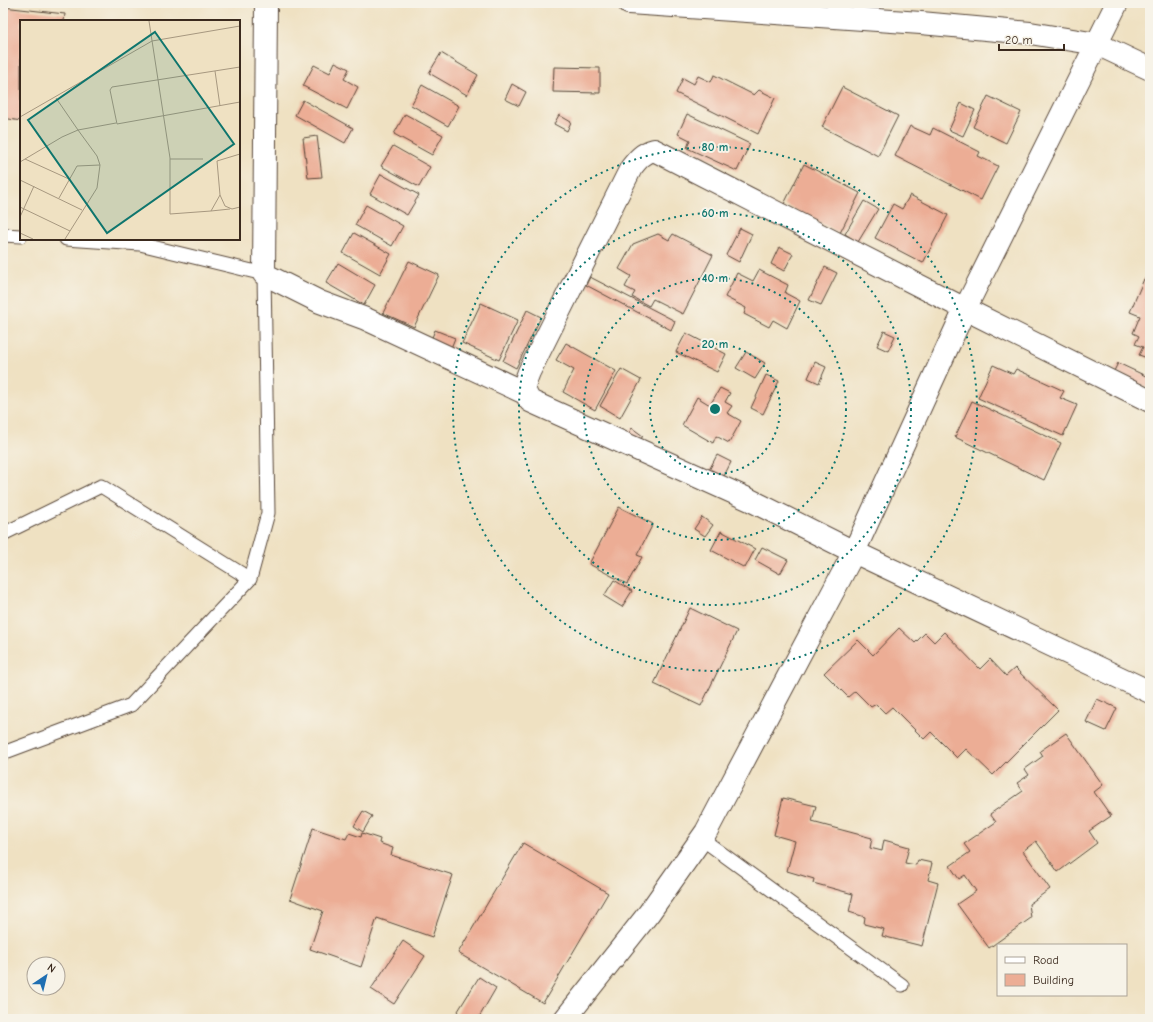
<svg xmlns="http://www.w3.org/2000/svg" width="1153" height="1022" font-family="'Comic Neue',sans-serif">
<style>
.building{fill:#ecad95}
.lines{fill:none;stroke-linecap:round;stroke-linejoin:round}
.lane-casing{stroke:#564537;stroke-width:15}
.street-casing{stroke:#564537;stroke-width:24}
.lane{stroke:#fff;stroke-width:13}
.street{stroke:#fff;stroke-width:22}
.ring{fill:none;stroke:#0f766e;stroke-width:2;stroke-dasharray:2 4}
.inset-road{fill:none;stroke:#a79880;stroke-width:1}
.view{fill:#0f766e;fill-opacity:0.15;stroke:#0f766e;stroke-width:2}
.inset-edge{fill:none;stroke:#3b2a1e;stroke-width:2}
.centre{fill:#0f766e;stroke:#f7f3e8;stroke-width:2}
.ring-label{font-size:12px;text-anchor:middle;font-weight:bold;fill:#0f766e;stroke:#f7f3e8;stroke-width:4;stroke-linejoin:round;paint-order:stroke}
</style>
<rect width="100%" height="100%" fill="#f7f3e8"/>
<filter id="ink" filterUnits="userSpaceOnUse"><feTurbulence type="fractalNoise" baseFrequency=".025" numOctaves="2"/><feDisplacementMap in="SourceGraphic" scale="8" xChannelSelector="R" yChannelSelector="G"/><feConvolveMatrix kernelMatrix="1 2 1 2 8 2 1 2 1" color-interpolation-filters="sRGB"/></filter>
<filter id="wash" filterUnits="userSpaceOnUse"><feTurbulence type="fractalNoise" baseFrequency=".012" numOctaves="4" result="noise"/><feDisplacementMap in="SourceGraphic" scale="16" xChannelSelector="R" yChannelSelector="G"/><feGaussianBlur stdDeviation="0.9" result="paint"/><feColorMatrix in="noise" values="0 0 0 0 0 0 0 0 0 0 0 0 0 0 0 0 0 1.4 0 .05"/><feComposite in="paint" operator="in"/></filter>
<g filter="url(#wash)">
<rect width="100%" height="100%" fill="#efe1c2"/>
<g id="blocks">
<!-- building -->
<path class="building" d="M3 7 65 14 64 21H21V121L3 118Z
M441 53 478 75 467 95 429 73Z
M335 62 349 69 344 79 358 87 347 109 303 86 314 65 330 73Z
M554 67 600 68V93L553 92Z
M714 75 754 95 759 90 775 98 758 134 676 93 683 78 694 84 698 76 711 82Z
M512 84 526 92 519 106 505 99Z
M422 85 459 106 448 126 411 105Z
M842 87 898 116 878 156 822 127Z
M988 96 1021 112 1006 143 973 127Z
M303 100 353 128 345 143 295 115Z
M961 103 975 110 963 136 949 130Z
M405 114 443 135 432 155 394 134Z
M687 114 750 144 737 171 687 148 690 140 678 134Z
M559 115 571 122 567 131 554 124Z
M910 126 930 135 933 128 980 152 978 156 998 166 981 200 895 156Z
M317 136 322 177 308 178 303 138Z
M393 146 430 167 419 187 381 166Z
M804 164 860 193 840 233 784 204Z
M381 174 419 195 407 215 370 194Z
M910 195 948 215 923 263 875 238 893 204 902 209Z
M864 201 878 209 858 242 845 234Z
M366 205 403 226 392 246 355 225Z
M740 228 752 234 739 262 726 255Z
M354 233 391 254 380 274 343 253Z
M658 234 669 240 673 234 713 255 683 314 653 299 649 306 632 297 635 292 625 287 631 276 619 269 633 244Z
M779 247 793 254 784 271 771 264Z
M409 261 439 275 414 327 383 313Z
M338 263 375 285 364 305 326 283Z
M825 267 837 273 821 305 809 300Z
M759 270 788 285 785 293 800 301 787 328 773 320 769 327 744 314 746 308 725 297 737 273 753 281Z
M590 277 675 321 671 330 586 285Z
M1144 279 1150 281V359L1139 355 1143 347 1135 344 1139 336 1133 333 1140 316 1130 312Z
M481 303 518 320 499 360 462 343Z
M527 310 541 317 516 368 503 361Z
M435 330 455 338 449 353 429 345Z
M884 331 895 336 888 351 877 346Z
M686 333 726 354 717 372 676 352Z
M566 343 616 371 595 410 563 392 574 370 556 360Z
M746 352 765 363 755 379 736 368Z
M815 362 826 367 819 383 808 378Z
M1118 363 1150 378V389L1114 371Z
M993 365 1013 374 1016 369 1064 391 1060 398 1077 405 1063 436 978 398Z
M621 369 641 380 620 418 600 406Z
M766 375 779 381 763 414 751 408Z
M720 388 730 393 725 402 732 406 727 413 741 421 729 443 716 436 713 443 682 425 697 397 710 405Z
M972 401 1061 443 1044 480 955 437Z
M632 428 643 436 635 447 625 439Z
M717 455 731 462 721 482 707 474Z
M619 507 653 524 637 555 642 557 627 584 589 564Z
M702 517 713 525 705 536 694 529Z
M721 531 755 549 745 568 711 550Z
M762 547 788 560 780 574 755 560Z
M614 580 632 591 622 607 604 596Z
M690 608 737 631 701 706 654 684Z
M899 628 915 643 925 633 934 642 944 632 980 669 990 659 1006 676 1015 668 1058 710 993 775 966 749 957 758 931 732 924 739 892 707 885 713 876 704 871 707 855 691 848 697 824 673 858 640 873 655Z
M1097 699 1117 708 1106 731 1086 722Z
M1066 733 1103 785 1094 792 1111 816 1089 831 1097 843 1058 872 1036 841 1023 851 1050 889 1029 904 1031 918 989 948 957 904 976 891 965 875 959 879 950 866 970 852 964 844 996 822 990 814 1023 791 1017 783 1029 775 1025 769 1043 756 1040 751Z
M783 798 816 806 812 822 872 838 870 848 882 851 884 840 909 847 905 863 916 865 918 860 932 863 928 880 938 883 922 946 882 936 884 929 864 924 865 917 849 912 853 894 813 883 814 879 787 871 795 841 774 835Z
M363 811 372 816 363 832 354 826Z
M313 828 346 839 349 833 361 837 362 833 380 839 379 843 393 848 391 855 453 875 432 937 377 918 361 967 310 949 323 911 290 899Z
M523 843 608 893 543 1003 458 953Z
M403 941 425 956 394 1004 371 989Z
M479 977 496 988 478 1019H453Z"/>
</g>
</g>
<g filter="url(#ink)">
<use href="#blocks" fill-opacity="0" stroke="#564537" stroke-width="1"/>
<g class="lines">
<defs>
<path id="lane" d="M3 235 21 236
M3 534 101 486 250 579
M3 753 131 705 250 579 268 513 264 274 140 244 66 239
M702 839 902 985"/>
<path id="street" d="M266 3 264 274 320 302 366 319 525 393
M629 3 921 23 1030 33 1097 44 1150 69
M1150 401 965 309 654 150C643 153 638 159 631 168L529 372C524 385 522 388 530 401L750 500 854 552 1150 692
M565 1019 649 913 706 832 854 552 965 309 1117 3"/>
</defs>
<!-- lane casing -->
<use href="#lane" class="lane-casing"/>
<!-- street casing -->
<use href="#street" class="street-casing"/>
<!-- lane -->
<use href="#lane" class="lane"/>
<!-- street -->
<use href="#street" class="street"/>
</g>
</g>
<!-- distance rings -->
<g class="ring">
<circle cx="715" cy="409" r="65"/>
<circle cx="715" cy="409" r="131"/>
<circle cx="715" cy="409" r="196"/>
<circle cx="715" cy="409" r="262"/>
</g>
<!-- overview -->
<g transform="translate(20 20)">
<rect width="220" height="220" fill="#efe1c2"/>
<path class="inset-road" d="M129 1 150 138V194L191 191 200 175 197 141 220 134M220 47 92 67 90 70 97 104 220 82M195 51 200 86M36 78 58 110 96 103M0 97 132 21 220 6M5 139 49 159M150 139H183M0 142 42 117 58 110 77 136 80 145 77 168 45 219M0 160 62 190M200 175 205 186 212 189 220 187M39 178 57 146 80 145M0 187 50 211M191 191 210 189M0 197 14 166M0 213 13 219"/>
<path class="view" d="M135 12 214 124 87 213 8 100Z"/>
<rect width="220" height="220" class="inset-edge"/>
</g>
<circle cx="715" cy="409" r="6" class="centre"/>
<g class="ring-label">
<text x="715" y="151">80 m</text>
<text x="715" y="217">60 m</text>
<text x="715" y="282">40 m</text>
<text x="715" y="348">20 m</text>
</g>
<!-- margin -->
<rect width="1153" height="1022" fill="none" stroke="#f7f3e8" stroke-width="16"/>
<!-- legend -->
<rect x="997" y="944" width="130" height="52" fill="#f7f3e8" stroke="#aca397"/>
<rect x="1005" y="957" width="20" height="6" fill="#ffffff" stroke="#aca397"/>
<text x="1033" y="964" font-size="12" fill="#3b2a1e">Road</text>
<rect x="1005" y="974" width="20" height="12" fill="#ecad95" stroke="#aca397"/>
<text x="1033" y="984" font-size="12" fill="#3b2a1e">Building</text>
<!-- north arrow -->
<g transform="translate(46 976) rotate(35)"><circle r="19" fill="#f7f3e8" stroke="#aca397"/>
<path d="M0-3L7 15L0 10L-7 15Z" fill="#1f6fb2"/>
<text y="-6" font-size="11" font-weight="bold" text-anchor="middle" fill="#3b2a1e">N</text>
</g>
<!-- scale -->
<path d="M999 44v6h65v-6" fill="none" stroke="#3b2a1e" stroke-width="2"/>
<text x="1005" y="44" font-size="12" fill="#3b2a1e" stroke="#f7f3e8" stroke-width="3" paint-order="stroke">20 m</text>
</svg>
